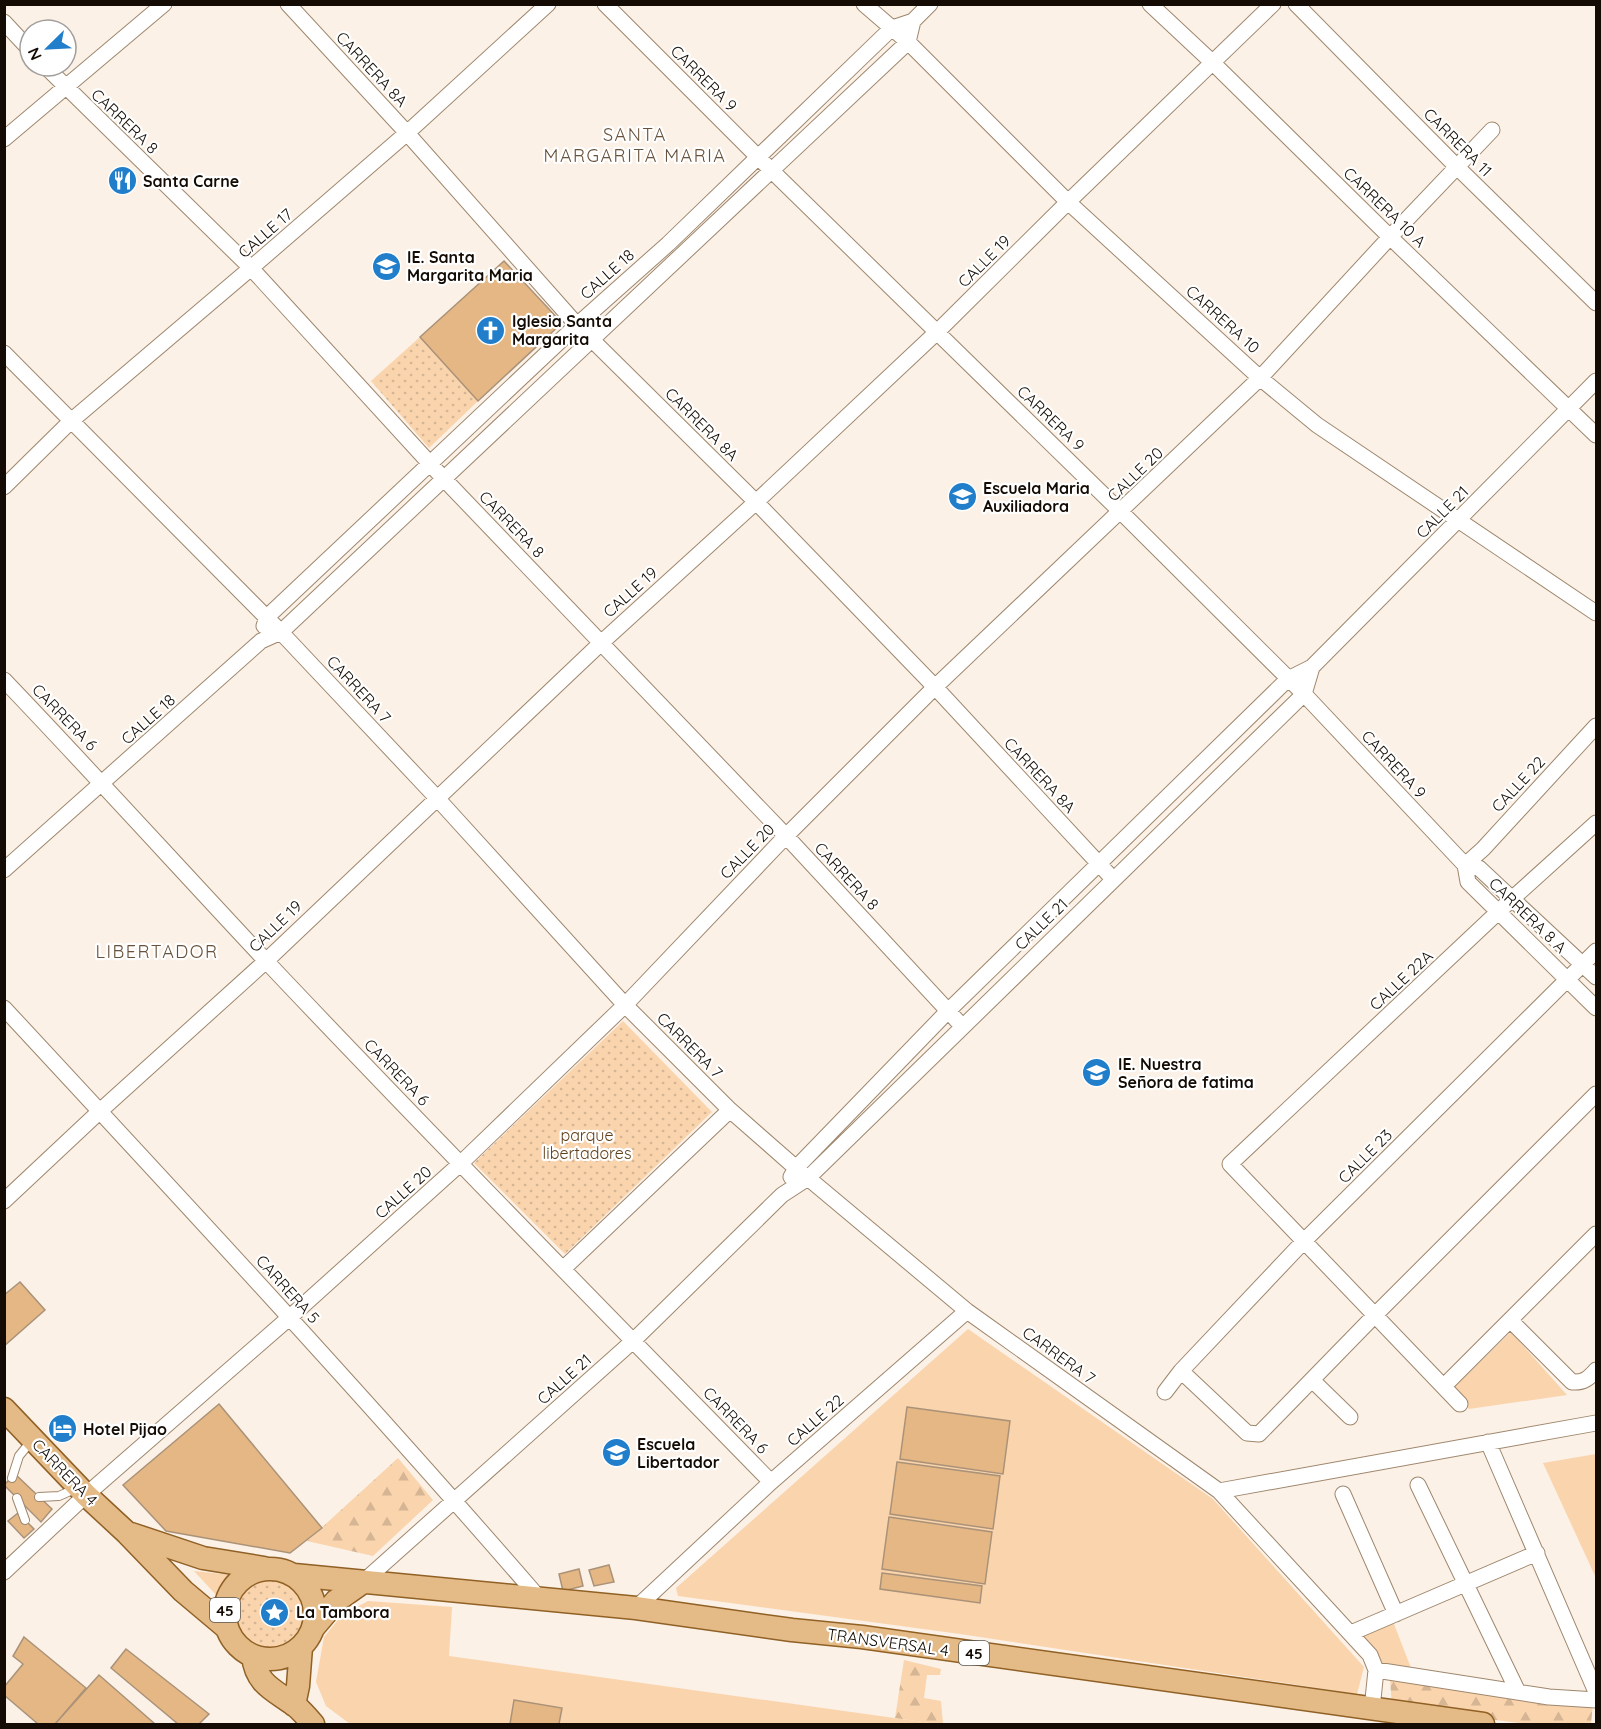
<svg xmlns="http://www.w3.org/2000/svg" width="1601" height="1729" font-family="Quicksand,sans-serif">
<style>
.grass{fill:#fad4ad}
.forest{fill:url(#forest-firs)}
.park{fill:url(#park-dots)}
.building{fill:#e4b784;stroke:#aa9279;stroke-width:1.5}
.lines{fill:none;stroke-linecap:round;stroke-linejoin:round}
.service-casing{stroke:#9f876d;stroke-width:10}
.minor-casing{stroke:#9f876d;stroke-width:17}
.primary-casing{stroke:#906025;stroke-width:25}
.service{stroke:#fff;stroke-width:8}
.minor{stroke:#fff;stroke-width:15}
.primary{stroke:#e4bb87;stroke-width:22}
.labels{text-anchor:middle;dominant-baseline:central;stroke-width:4.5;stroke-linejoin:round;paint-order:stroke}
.shield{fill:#fff;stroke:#5a554f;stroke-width:1.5}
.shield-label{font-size:15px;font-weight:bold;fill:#140c04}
.street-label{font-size:16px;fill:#140c04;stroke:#fff}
.poi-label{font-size:16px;font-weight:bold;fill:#140c04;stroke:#fff;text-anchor:start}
.park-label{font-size:16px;fill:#60401a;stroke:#fff}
.neighbourhood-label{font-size:18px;letter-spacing:1.5px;fill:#68523b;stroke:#fff}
</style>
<defs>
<pattern id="forest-firs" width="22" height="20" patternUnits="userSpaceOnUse" patternTransform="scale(1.5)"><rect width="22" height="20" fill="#fad4ad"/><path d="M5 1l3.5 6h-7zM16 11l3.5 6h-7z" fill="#d5b593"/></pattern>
<pattern id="park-dots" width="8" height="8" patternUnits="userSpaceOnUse" patternTransform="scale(1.5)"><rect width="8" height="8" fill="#fad4ad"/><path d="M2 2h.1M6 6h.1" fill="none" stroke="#d5b593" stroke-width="1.8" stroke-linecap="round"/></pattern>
</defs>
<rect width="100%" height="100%" fill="#fbf1e6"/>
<!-- grass -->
<path class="grass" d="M968 1329 1213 1499 1364 1667 1357 1694 960 1634 678 1596 676 1588Z
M1511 1332 1567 1395 1469 1409 1452 1389Z
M1596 1454V1578L1543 1463Z
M194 1571 232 1575 218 1597Z
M368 1601 452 1607 449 1656 930 1723 931 1724H350L326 1706 316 1682 324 1637 342 1615Z
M1392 1619 1411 1668 1381 1665 1357 1634Z"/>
<!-- forest -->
<path class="forest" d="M398 1458 433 1500 373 1556 307 1541Z
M904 1660 941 1669 940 1675H927L924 1698 941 1701 943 1724H931L930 1723 895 1718Z
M1390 1679 1547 1705 1593 1704 1591 1724H1529L1392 1707Z"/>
<!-- park -->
<path class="park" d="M420 337 478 401 429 448 371 381Z
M623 1021 712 1112 565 1254 474 1163Z
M235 1611a38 38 0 1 1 76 0a38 38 0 1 1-76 0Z"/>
<!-- building -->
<path class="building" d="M504 261 562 323 478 401 420 337Z
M20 1282 45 1310 4 1346V1295Z
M219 1404 322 1528 290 1553 166 1531 123 1485Z
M907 1407 1010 1421 1003 1474 900 1459Z
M897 1462 1000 1476 993 1529 890 1514Z
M15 1474 52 1509 41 1522 4 1485Z
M18 1513 34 1529 24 1538 8 1521Z
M889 1517 992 1532 985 1584 882 1569Z
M609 1565 614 1582 594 1586 589 1570Z
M579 1569 583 1586 563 1591 559 1574Z
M882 1573 982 1586 980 1603 880 1589Z
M24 1637 86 1688 55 1724H38L4 1695V1687L23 1664 13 1656Z
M126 1649 209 1714 199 1724H178L111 1668Z
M99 1675 155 1724H55Z
M514 1700 562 1708 559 1724H510Z"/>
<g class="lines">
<defs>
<path id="service" d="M12 1478 19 1456 32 1440
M39 1497 59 1496 77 1488
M17 1498 25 1520"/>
<path id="minor" d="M288 4 407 133 577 325 756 502 935 687 1113 879
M605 4 772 171 1121 512 1304 694 1465 865
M864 4 908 42 1068 202 1260 378 1317 425 1596 613
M1150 4 1213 63 1390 237 1596 435
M1296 4 1457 167 1596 303
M4 22 30 50
M45 66 251 268 444 479 786 836 962 1026
M4 139 164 4
M4 353 276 627 436 797 625 1005 730 1110 796 1168 967 1311 1219 1491 1370 1655 1376 1670 1372 1709
M4 487 71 421 251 268 407 133 548 4
M264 626 267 617 577 325 668 244 892 28 913 21 930 4
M4 680C93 773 179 868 267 962 432 1137 602 1309 771 1482
M1465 865 1468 882 1596 1008
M1465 865 1483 849 1596 726
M1465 865 1479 868 1596 977
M4 870 261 641 281 632 908 42 913 21
M4 1008C185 1203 366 1398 540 1599
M791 1177 796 1168 948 1011 1288 679 1312 667 1596 381
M4 1201 100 1111 266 961 601 643 756 502 937 332 1068 202 1273 4
M563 1269 730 1110
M1510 1320 1572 1382C1584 1383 1589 1378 1596 1370
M1181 1371 1247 1433 1259 1434 1376 1314 1596 1094
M1312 1380 1350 1417
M1444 1386 1596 1234
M1165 1392 1181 1371 1304 1241 1596 951
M1460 1404 1230 1164 1513 898 1596 823
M1488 1442 1596 1692
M1418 1485 1518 1692
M1219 1491 1596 1423
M1343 1494 1396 1614
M4 1572 86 1495 289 1318 460 1164 625 1005 786 836 935 687 1260 378 1390 237 1492 130
M363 1582 633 1341 782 1195 808 1178 1304 694 1312 667
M636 1608 771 1482 967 1311
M1351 1633 1537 1553
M1376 1670 1549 1697 1596 1700"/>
<path id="primary" d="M4 1409 86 1495 127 1533 183 1591 227 1628
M131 1534 203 1558 264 1568
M225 1614a45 45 0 1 1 90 0a45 45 0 1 1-90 0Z
M294 1575 636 1608 792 1630 862 1637 1483 1724
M313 1628 336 1601 363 1582
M253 1656C256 1684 274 1690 293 1704 301 1709 307 1718 313 1724
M294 1705 298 1686 301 1647"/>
</defs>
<!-- service casing -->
<use href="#service" class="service-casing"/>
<!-- minor casing -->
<use href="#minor" class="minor-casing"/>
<!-- primary casing -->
<use href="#primary" class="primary-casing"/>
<!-- service -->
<use href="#service" class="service"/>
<!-- minor -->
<use href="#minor" class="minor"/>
<!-- primary -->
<use href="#primary" class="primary"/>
</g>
<!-- icons -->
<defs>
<symbol id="restaurant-disc" viewBox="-11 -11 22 22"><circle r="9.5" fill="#217eca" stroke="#fff"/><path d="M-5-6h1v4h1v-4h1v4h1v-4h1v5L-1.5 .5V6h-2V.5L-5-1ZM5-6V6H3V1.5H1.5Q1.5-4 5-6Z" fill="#fff"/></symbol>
<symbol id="school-disc" viewBox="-11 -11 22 22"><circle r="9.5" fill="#217eca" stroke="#fff"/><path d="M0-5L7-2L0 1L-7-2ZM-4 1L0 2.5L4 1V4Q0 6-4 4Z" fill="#fff"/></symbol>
<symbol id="church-disc" viewBox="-11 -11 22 22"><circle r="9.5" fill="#217eca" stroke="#fff"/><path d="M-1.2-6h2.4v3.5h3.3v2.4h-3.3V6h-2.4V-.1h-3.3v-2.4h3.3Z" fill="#fff"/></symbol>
<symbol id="hotel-disc" viewBox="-11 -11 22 22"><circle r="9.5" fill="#217eca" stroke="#fff"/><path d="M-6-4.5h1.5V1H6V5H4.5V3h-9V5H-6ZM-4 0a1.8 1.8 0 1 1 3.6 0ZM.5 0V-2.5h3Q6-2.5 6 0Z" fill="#fff"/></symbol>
<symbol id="sight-disc" viewBox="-11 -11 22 22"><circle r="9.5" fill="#217eca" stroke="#fff"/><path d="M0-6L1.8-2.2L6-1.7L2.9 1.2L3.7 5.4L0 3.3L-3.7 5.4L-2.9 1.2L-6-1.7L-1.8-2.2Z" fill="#fff"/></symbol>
</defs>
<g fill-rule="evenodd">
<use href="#restaurant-disc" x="106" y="164" width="33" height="33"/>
<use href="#school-disc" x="370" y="250" width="33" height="33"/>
<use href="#church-disc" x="474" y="314" width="33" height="33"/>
<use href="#school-disc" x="946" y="480" width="33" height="33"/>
<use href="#school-disc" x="1080" y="1056" width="33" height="33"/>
<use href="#hotel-disc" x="46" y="1412" width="33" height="33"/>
<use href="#school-disc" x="600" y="1436" width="33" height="33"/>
<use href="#sight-disc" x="258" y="1596" width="33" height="33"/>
</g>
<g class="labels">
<!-- shield labels -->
<g class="shield">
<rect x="210" y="1598" width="30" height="24" rx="4.5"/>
<rect x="959" y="1641" width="30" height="24" rx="4.5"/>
</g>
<g class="shield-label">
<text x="225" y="1610">45</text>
<text x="974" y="1653">45</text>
</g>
<!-- street labels -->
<g class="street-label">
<text transform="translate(372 69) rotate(47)">CARRERA 8A</text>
<text transform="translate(704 78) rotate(45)">CARRERA 9</text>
<text transform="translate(125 121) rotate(44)">CARRERA 8</text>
<text transform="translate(1458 142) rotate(45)">CARRERA 11</text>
<text transform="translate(1385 207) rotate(44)">CARRERA 10 A</text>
<text transform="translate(265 233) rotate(-41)">CALLE 17</text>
<text transform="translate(984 261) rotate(-45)">CALLE 19</text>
<text transform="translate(607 274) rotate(-42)">CALLE 18</text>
<text transform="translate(1223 319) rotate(42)">CARRERA 10</text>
<text transform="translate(1051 418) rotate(44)">CARRERA 9</text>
<text transform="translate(702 424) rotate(45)">CARRERA 8A</text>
<text transform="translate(1135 474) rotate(-44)">CALLE 20</text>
<text transform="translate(1442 512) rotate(-45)">CALLE 21</text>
<text transform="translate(512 524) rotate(46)">CARRERA 8</text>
<text transform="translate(630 592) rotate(-42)">CALLE 19</text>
<text transform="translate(359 689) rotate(47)">CARRERA 7</text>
<text transform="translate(65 717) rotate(46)">CARRERA 6</text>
<text transform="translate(148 719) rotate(-42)">CALLE 18</text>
<text transform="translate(1394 764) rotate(47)">CARRERA 9</text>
<text transform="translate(1040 775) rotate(47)">CARRERA 8A</text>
<text transform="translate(1518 784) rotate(-47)">CALLE 22</text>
<text transform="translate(747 851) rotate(-46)">CALLE 20</text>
<text transform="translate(847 876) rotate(47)">CARRERA 8</text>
<text transform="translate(1528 915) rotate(44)">CARRERA 8 A</text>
<text transform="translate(1041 924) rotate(-44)">CALLE 21</text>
<text transform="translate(275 926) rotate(-44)">CALLE 19</text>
<text transform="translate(1401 980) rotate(-43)">CALLE 22A</text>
<text transform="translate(690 1045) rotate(45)">CARRERA 7</text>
<text transform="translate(397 1072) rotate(46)">CARRERA 6</text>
<text transform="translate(1365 1156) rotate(-45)">CALLE 23</text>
<text transform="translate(403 1192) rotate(-42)">CALLE 20</text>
<text transform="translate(288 1289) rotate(48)">CARRERA 5</text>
<text transform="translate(1059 1355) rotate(36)">CARRERA 7</text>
<text transform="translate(564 1379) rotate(-42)">CALLE 21</text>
<text transform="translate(736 1420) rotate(46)">CARRERA 6</text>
<text transform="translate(815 1420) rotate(-41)">CALLE 22</text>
<text transform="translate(65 1472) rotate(46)">CARRERA 4</text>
<text transform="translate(888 1642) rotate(8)">TRANSVERSAL 4</text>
</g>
<!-- poi labels -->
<g class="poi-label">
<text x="143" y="181">Santa Carne</text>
<text x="407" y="257">IE. Santa<tspan x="407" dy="18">Margarita Maria</tspan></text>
<text x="512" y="321">Iglesia Santa<tspan x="512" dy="18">Margarita</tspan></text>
<text x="983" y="488">Escuela Maria<tspan x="983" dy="18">Auxiliadora</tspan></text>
<text x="1118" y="1064">IE. Nuestra<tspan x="1118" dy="18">Señora de fatima</tspan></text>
<text x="83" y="1429">Hotel Pijao</text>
<text x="637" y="1444">Escuela<tspan x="637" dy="18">Libertador</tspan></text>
<text x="296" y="1612">La Tambora</text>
</g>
<!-- park labels -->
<g class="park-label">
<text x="587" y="1135">parque<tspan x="587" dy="18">libertadores</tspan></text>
</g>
<!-- neighbourhood labels -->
<g class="neighbourhood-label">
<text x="635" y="134">SANTA<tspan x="635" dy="21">MARGARITA MARIA</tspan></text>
<text x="157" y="951">LIBERTADOR</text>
</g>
</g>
<!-- border -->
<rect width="1601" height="1729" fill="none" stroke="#140c04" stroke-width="12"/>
<!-- north arrow -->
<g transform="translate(48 48) rotate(246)"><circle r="28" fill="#ffffff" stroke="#a19e9b" stroke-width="1.5"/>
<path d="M0-4.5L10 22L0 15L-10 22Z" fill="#217eca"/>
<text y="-9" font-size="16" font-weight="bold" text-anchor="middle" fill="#140c04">N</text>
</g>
</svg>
